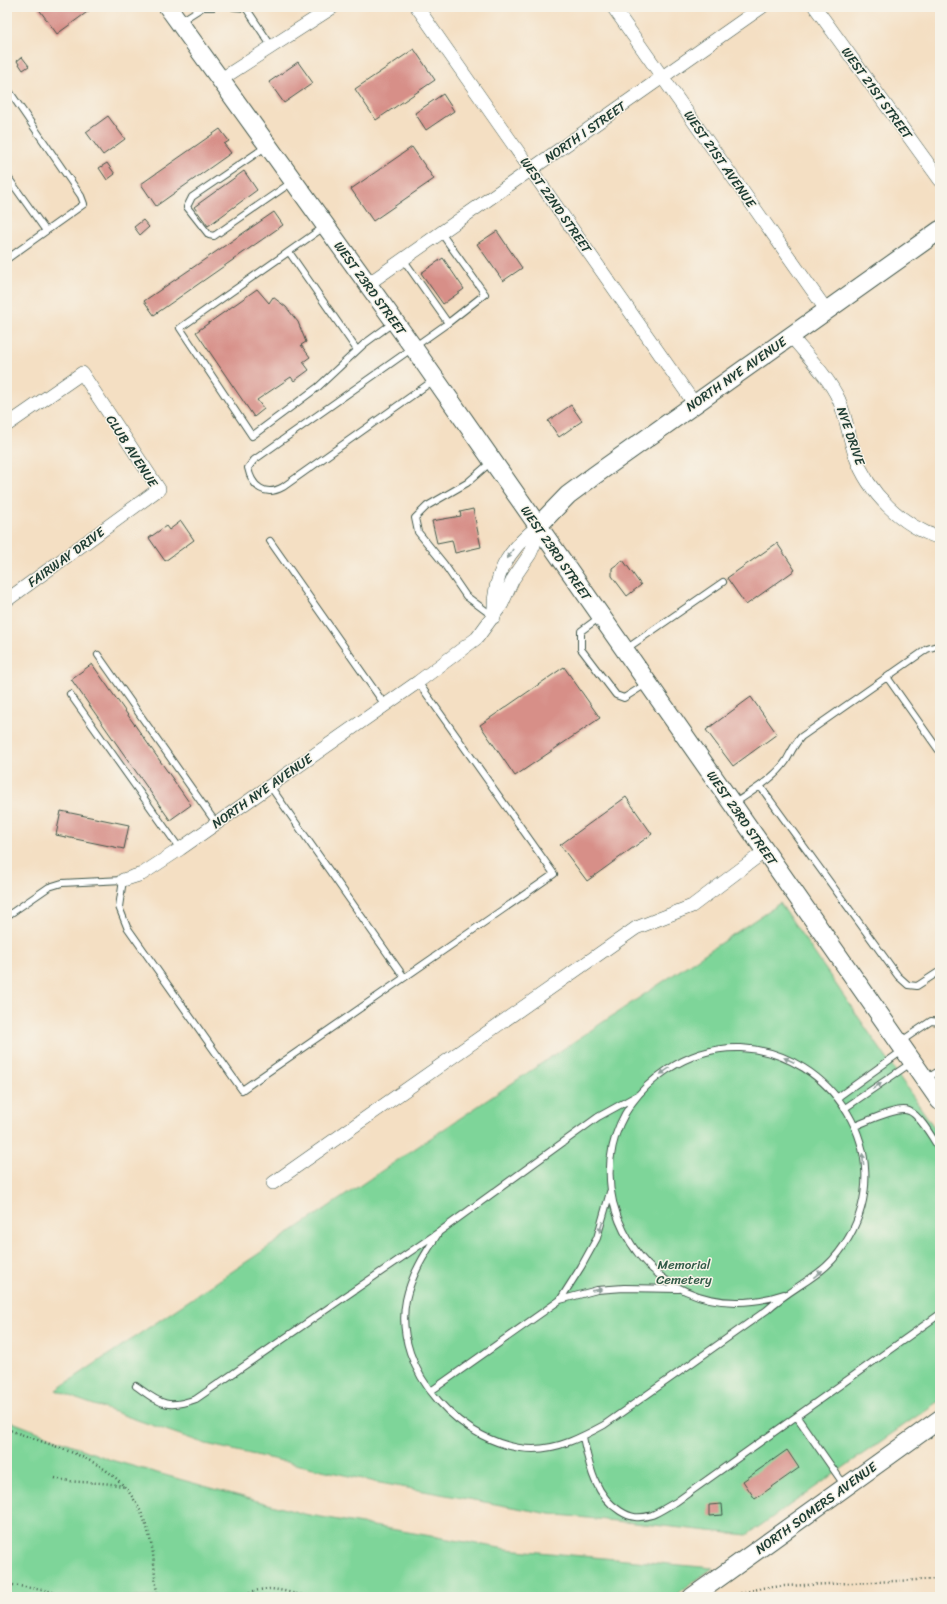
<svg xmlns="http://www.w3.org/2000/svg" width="947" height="1604" font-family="Sriracha,sans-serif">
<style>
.green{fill:#7ed599;stroke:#4e8966}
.building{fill:#d78f88}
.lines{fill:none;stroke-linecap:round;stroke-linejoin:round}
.lane-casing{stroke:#3f5549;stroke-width:8}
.street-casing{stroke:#3f5549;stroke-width:14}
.secondary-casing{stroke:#3f5549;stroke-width:20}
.path{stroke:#3f5549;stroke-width:2.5;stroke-dasharray:1 3;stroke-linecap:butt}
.lane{stroke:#fff;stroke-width:6}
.street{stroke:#fff;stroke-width:13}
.secondary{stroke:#fff;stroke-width:18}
.oneway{fill:#8f9e9a}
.labels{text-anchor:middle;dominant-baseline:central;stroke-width:3;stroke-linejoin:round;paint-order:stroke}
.street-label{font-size:13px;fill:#1f3d34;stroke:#f7f3e8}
.park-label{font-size:13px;fill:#325b48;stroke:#f7f3e8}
</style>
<rect width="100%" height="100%" fill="#f7f3e8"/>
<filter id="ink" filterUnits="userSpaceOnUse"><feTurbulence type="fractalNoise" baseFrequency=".025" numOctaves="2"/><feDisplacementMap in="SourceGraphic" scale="8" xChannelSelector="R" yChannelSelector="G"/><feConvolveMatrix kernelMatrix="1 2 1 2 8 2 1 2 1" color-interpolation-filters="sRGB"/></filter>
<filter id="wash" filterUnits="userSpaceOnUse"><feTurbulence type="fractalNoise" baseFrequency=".012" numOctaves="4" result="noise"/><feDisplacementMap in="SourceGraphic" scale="16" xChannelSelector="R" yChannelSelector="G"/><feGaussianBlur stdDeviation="0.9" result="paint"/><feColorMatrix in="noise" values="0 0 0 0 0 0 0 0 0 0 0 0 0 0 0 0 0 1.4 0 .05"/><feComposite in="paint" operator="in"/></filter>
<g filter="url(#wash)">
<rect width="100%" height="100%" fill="#f4dfc3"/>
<!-- green -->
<path class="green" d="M780 903 940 1136V1400L747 1535 550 1514 380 1483 206 1444 77 1399 56 1390Z
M7 1420 111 1460 304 1514 506 1549 713 1568 673 1597H7Z"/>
<g id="blocks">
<!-- building -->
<path class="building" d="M40 7H88L90 10 57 34 38 8Z
M414 49 435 80 376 120 355 89Z
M22 57 29 66 23 70 17 61Z
M298 62 313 83 284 103 269 82Z
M443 94 454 111 426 130 415 113Z
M108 116 125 139 103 155 86 132Z
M220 129 229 141 224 144 231 153 156 206 141 184Z
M412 147 434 179 373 221 351 189Z
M107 163 115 174 107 180 99 168Z
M244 171 257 190 208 226 194 207Z
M274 212 283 225 154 315 144 301Z
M143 220 149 227 140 235 134 227Z
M497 231 522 268 503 281 477 244Z
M443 258 464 289 443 304 421 273Z
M257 289 269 303 273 297 286 307 298 322 306 342 301 345 310 357 303 362 309 370 294 381 291 377 257 400 264 409 254 417 196 332Z
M571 405 582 421 559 437 548 421Z
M473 509 481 547 455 553 452 540 437 543 432 521 461 516 460 512Z
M181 521 194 540 165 561 149 538 166 526 169 530Z
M777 543 795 570 746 605 727 578Z
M623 560 641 585 627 596 612 576V568Z
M92 664 191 805 170 820 71 679Z
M564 667 600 718 515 776 480 725Z
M751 697 777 734 733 766 706 730Z
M626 797 652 834 587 881 560 845Z
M61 811 129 825 124 849 56 835Z
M787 1450 799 1468 755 1499 743 1481Z
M722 1504 723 1515 709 1516V1505Z"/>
</g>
</g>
<g filter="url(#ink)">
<use href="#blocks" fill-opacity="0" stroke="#3f5549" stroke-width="1"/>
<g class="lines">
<defs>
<path id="lane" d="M234 7 246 8 272 47
M181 21 203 7H213
M7 88 81 196 84 204 46 231
M267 146 192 197 187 207 209 235 214 236 292 182
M7 176 46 231 7 259
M324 227 180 328 252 436 318 387 364 344 394 322
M441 233 485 294 448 323
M289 252 357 350
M403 259 448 323 254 460 248 468C252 487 265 497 283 487L434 380
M491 462 467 483 427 506 415 518 418 532 444 564 466 596 494 617
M270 541 385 705
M600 617 581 631V649L616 695 624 698 646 684
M626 649 723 582
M98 655 216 823
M887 677 940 752
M70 694 180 849
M270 786 404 977
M760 786 898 976 908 985 917 986 940 971
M735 803C752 791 774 779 786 761 791 752 794 745 801 737L927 649 940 645
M7 916 49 887 62 883 123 880 119 907 127 927 242 1090 554 874 418 682
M900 1042 931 1021 940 1022
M926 1079 940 1070
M838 1097 902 1051
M845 1108 911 1063
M855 1126C866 1122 898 1106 909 1111 920 1115 933 1139 940 1150
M439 1232C426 1252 411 1275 406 1300 392 1370 463 1448 533 1449 559 1449 582 1437 604 1425L767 1310C797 1282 827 1277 849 1237 897 1153 833 1053 741 1048 714 1047 688 1056 667 1070 544 1152 636 1343 784 1294
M560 1300 581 1267 597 1238 610 1192
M136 1386C160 1403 166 1410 196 1399L439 1232 598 1117 638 1095
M431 1391 560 1300 597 1290 624 1288 679 1289
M797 1417 845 1486
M583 1437C589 1464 594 1495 620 1511 631 1518 639 1519 652 1515 660 1512 668 1506 676 1502L940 1314"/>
<path id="street" d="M417 7 694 403
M613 7 827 311
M815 7 940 180
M220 80 333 7
M368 284 762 7
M791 336C807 356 828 376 839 400 846 417 849 437 855 455 868 493 902 526 940 538
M7 425 82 373 159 489 7 600
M494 617C492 576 507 551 538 526
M123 880 142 874 180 849 418 682 477 638 502 604 513 579 530 554 534 545 538 526
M273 1183 636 928 692 906 765 851"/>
<path id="secondary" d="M168 7 413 347 940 1101
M538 526 568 495 595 475 940 230
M692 1597 940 1419"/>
</defs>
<!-- lane casing -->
<use href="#lane" class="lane-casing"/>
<!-- street casing -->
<use href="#street" class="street-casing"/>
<!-- secondary casing -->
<use href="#secondary" class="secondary-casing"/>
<!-- path -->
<path class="path" d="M7 1429C75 1455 133 1461 151 1543 155 1560 154 1579 158 1597
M55 1478C79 1485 103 1480 125 1487
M13 1585 83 1597
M100 1597H143
M238 1597C271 1582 280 1592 312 1597
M725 1597 762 1588 784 1586 940 1579"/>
<!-- lane -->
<use href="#lane" class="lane"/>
<!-- street -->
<use href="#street" class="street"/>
<!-- secondary -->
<use href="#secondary" class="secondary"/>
</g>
<!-- one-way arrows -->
<defs><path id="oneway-solid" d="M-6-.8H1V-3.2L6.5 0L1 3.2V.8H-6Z"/></defs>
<g class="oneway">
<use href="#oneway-solid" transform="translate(510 554) rotate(121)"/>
<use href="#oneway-solid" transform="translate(789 1060) rotate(-156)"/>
<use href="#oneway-solid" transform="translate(665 1071) rotate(146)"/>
<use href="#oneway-solid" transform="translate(877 1086) rotate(-35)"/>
<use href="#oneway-solid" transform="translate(863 1159) rotate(-96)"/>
<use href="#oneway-solid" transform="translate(601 1227) rotate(108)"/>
<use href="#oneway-solid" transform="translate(818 1274) rotate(-38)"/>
<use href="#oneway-solid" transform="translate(597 1290) rotate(-8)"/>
</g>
</g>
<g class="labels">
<!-- street labels -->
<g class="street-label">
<text transform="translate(877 93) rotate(54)">WEST 21ST STREET</text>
<text transform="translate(585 132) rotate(-35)">NORTH I STREET</text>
<text transform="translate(720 159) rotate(55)">WEST 21ST AVENUE</text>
<text transform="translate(556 205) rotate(55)">WEST 22ND STREET</text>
<text transform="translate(370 288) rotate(54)">WEST 23RD STREET</text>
<text transform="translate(736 374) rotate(-35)">NORTH NYE AVENUE</text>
<text transform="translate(851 436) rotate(71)">NYE DRIVE</text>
<text transform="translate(132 451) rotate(57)">CLUB AVENUE</text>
<text transform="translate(556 553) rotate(55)">WEST 23RD STREET</text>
<text transform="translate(66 557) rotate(-36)">FAIRWAY DRIVE</text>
<text transform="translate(262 791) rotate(-35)">NORTH NYE AVENUE</text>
<text transform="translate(742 818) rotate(55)">WEST 23RD STREET</text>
<text transform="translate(816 1508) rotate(-36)">NORTH SOMERS AVENUE</text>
</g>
<!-- park labels -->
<g class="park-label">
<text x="684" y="1264">Memorial<tspan x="684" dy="15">Cemetery</tspan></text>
</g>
</g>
<!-- margin -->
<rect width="947" height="1604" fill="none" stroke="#f7f3e8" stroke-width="24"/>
</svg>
